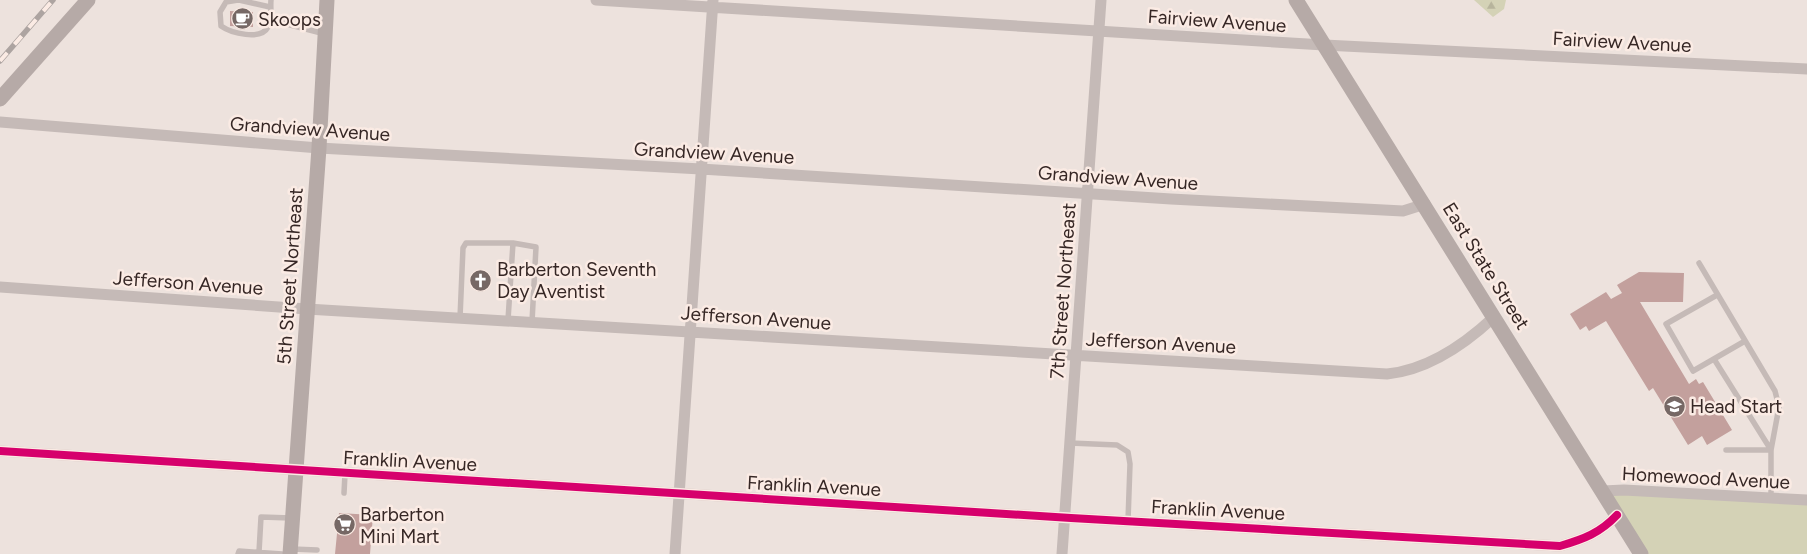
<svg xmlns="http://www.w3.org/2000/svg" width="1807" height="554" font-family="Figtree,sans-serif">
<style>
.grass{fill:#d4d2b6}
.forest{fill:url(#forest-firs)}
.building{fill:#c3a09d}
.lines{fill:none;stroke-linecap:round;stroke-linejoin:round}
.lane{stroke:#c5bab7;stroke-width:5.5}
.street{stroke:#c5bab7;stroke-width:11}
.secondary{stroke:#b6aaa7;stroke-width:15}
.rail-casing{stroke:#ada4a1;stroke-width:5.5}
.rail{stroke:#fbebe4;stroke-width:4;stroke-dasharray:11;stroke-linecap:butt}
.cycleway-casing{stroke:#fbebe4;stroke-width:11}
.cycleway{stroke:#d6006c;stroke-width:8}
.labels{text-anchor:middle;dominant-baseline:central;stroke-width:5;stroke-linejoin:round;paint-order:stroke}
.poi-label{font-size:19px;fill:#362725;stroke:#fbebe4;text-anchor:start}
.street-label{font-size:19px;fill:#362725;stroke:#fbebe4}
</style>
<defs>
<pattern id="forest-firs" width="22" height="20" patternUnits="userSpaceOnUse" patternTransform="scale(1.25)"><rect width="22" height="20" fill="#d4d2b6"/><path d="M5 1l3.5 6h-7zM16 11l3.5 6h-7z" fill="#b7b49c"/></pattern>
</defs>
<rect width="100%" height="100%" fill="#ede2dd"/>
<!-- grass -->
<path class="grass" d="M1603 491 1807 500V554H1646Z"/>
<!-- forest -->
<path class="forest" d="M1474 0H1506L1504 9 1493 17Z"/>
<!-- building -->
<path class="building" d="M230 11 253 12V27L230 26Z
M1639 272 1684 273 1683 302H1640L1689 384 1696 379 1699 384 1703 382 1732 430 1707 445 1702 436 1688 445 1653 388 1649 391 1606 321 1589 331 1586 326 1580 330 1570 314 1606 292 1611 299 1622 293 1617 285Z
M339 513 373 515 370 554H335Z"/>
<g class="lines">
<!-- lane -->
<path class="lane" d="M238 0 226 2 220 12 221 26C231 33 261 41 268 27 273 19 270 9 271 0
M239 0 270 7
M271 20 325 34
M513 243 536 247 532 322
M1699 263 1775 391 1779 407 1771 450V498
M1717 295 1666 324 1693 371 1745 341
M460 318 463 248 466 243H513L508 320
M1714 359 1771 450
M1070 443 1117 445 1128 452 1130 464 1128 521
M1726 450H1771
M344 493 345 474
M292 549 317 550
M259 552 261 517 291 518
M238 554 239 551 282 554"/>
<!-- street -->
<path class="street" d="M596 0 1324 45 1807 69
M0 122 319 148 701 169 1171 199 1403 211 1425 204
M0 287 307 309 1387 374C1428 370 1465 344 1494 317
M0 451 1071 518 1560 546C1584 539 1600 533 1617 515
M1603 491 1624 490 1807 500
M675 554 713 0
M1062 554 1101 0"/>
<!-- secondary -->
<path class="secondary" d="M1296 0 1641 554
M0 99 88 0
M290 554 319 148 327 0"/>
<defs>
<path id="rail" d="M0 61 53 0"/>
</defs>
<!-- rail casing -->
<use href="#rail" class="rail-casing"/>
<!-- rail -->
<use href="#rail" class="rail"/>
<defs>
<path id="cycleway" d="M0 451 1071 518 1560 546C1584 539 1600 533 1617 515"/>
</defs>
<!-- cycleway casing -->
<use href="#cycleway" class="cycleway-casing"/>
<!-- cycleway -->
<use href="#cycleway" class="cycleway"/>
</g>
<!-- icons -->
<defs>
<symbol id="cafe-disc" viewBox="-11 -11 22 22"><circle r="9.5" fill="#766865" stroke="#fbebe4"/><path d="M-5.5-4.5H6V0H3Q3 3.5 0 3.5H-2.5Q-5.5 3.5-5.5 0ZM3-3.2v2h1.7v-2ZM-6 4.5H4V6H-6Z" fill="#fff"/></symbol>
<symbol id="church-disc" viewBox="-11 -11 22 22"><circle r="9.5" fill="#766865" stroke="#fbebe4"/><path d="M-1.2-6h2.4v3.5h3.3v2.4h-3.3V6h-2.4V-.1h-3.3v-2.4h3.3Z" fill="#fff"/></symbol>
<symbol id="school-disc" viewBox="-11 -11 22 22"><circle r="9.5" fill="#766865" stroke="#fbebe4"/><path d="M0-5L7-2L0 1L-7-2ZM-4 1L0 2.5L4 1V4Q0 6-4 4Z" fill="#fff"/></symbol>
<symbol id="supermarket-disc" viewBox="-11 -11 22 22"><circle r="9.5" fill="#766865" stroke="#fbebe4"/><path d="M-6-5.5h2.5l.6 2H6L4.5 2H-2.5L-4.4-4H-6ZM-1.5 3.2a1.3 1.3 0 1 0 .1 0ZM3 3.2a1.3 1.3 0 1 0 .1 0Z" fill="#fff"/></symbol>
</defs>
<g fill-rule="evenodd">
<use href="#cafe-disc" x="230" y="6" width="25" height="25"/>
<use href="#church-disc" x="468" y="268" width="25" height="25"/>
<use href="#school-disc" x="1662" y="394" width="25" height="25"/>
<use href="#supermarket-disc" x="332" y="512" width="25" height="25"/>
</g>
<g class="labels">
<!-- poi labels -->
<g class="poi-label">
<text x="258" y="19">Skoops</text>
<text x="497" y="269">Barberton Seventh<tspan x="497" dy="22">Day Aventist</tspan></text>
<text x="1690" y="406">Head Start</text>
<text x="360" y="514">Barberton<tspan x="360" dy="22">Mini Mart</tspan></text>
</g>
<!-- street labels -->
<g class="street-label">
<text transform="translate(1217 21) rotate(4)">Fairview Avenue</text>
<text transform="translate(1622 42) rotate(3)">Fairview Avenue</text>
<text transform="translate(310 129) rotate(4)">Grandview Avenue</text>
<text transform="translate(714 153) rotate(3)">Grandview Avenue</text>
<text transform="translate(1118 178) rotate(4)">Grandview Avenue</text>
<text transform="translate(1486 266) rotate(58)">East State Street</text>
<text transform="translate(290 276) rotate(-86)">5th Street Northeast</text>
<text transform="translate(188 283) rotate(4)">Jefferson Avenue</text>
<text transform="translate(1063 291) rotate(-86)">7th Street Northeast</text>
<text transform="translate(756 318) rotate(4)">Jefferson Avenue</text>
<text transform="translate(1161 343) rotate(3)">Jefferson Avenue</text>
<text transform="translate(410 461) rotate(3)">Franklin Avenue</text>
<text transform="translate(1706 478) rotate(3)">Homewood Avenue</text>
<text transform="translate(814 486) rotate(3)">Franklin Avenue</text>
<text transform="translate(1218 510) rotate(3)">Franklin Avenue</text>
</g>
</g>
</svg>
